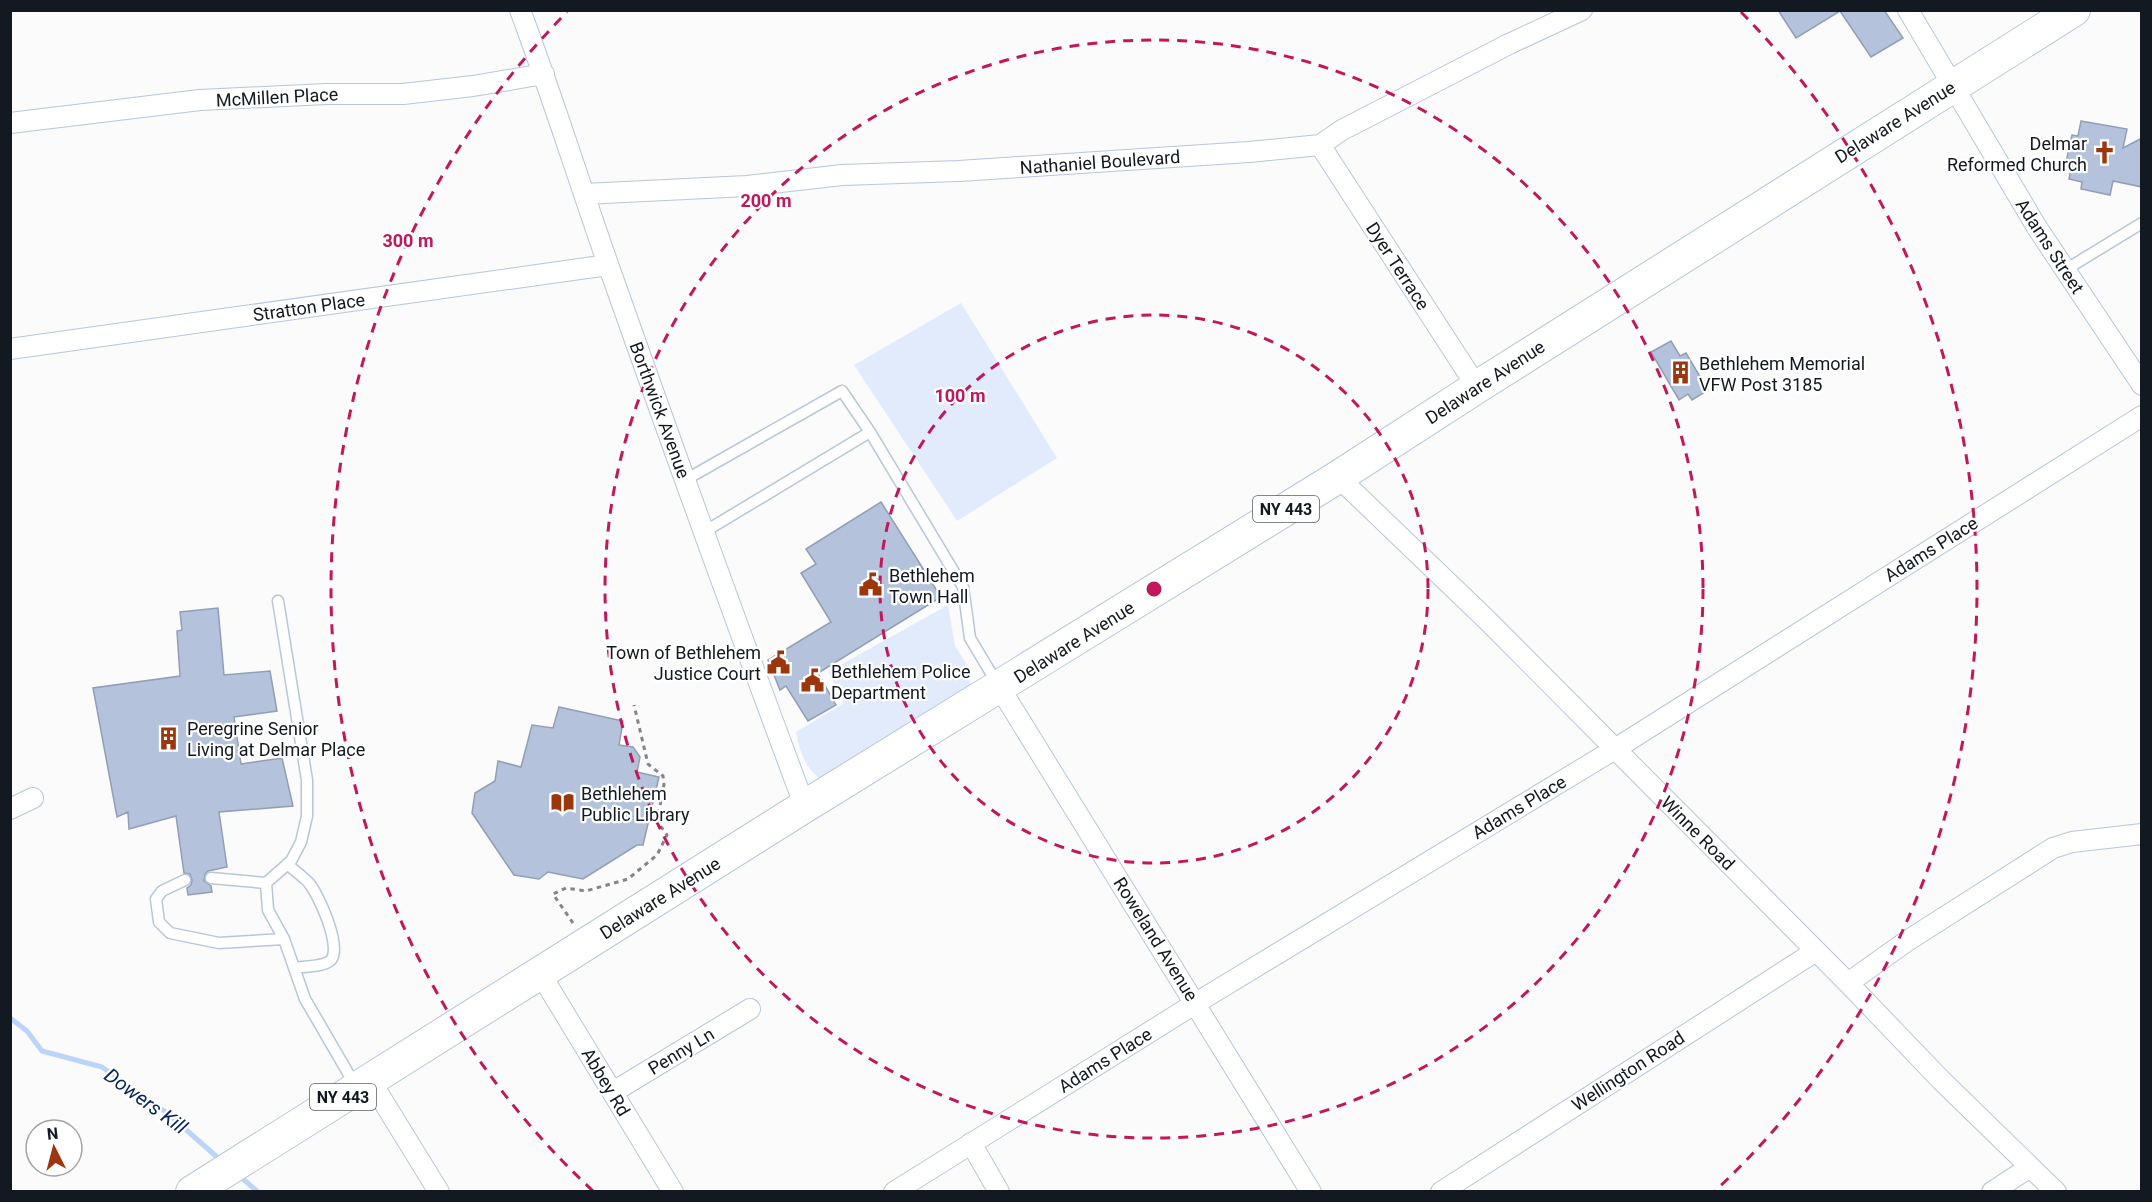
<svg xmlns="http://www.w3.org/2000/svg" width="2152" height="1202" font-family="Roboto,sans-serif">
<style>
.green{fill:#e2ebfb}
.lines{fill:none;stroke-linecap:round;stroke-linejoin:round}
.stream{stroke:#bcd3fa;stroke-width:5}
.building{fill:#b4c3db;stroke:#909eb6;stroke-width:1.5}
.service-casing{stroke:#b7c6de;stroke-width:13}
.minor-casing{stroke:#b7c6de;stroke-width:22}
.primary-casing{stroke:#b7c6de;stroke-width:34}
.path{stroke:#82868a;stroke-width:3;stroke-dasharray:4.5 4.5;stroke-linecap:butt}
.service{stroke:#fff;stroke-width:10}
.minor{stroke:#fff;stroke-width:20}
.primary{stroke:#fff;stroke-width:32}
.ring{fill:none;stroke:#c2185b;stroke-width:3;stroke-dasharray:10 8}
.labels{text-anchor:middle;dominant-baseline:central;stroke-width:4.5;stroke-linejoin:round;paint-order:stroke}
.shield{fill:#fff;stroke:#5a5e64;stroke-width:1.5}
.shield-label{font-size:16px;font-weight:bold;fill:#131921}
.street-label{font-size:18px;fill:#131921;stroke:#fff}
.poi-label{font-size:18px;fill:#131921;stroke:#fff;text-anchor:start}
.water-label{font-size:20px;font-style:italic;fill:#05255c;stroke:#fff}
.centre{fill:#c2185b;stroke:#fff;stroke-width:3}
.ring-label{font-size:18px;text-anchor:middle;font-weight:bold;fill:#c2185b;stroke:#fff;stroke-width:4.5;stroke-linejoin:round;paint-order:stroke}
</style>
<rect width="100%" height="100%" fill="#fafbfa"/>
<!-- green -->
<path class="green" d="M961 303 1057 458 957 521 854 365Z
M948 605 955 646 969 668 970 689 824 782C806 769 800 754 796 732L844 703 828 672Z"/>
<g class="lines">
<!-- stream -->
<path class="stream" d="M10 1018 27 1031 42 1051 102 1067 167 1113 217 1157
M243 1179 258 1192"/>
</g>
<!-- building -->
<path class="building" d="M1778 10H1884L1903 38 1871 57 1840 11 1796 38Z
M2081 121 2127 129 2123 148 2142 138V187L2113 181 2110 195 2081 189 2082 182 2069 179 2072 164 2066 162 2072 135 2078 136Z
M1671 341 1680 356 1686 353 1708 390 1692 400 1688 394 1679 400 1651 352Z
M881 502 941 597 818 673 836 705 808 721 786 686 780 690 768 660 831 622 801 573 816 564 806 549Z
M218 608 224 675 270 671 277 711 234 717 241 764 282 758 293 806 219 812 227 867 208 871 205 874 204 881 211 886 212 892 188 895 187 888 191 885 192 880 190 874 184 873 176 816 129 829 128 812 117 817 93 688 180 676 177 631 182 630 180 612Z
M559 707 623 721 619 745 633 747 640 757 637 772 659 777 643 845H637L583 879 548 872 539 879 514 875 472 813 475 793 495 781 498 761 521 767 532 725 553 728Z"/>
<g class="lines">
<defs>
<path id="service" d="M2065 270 2142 223
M685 480 842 391 870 432 963 587 970 638 998 685
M704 532 870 432
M287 864C294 870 302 876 308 882 319 894 342 947 331 960 324 967 305 966 295 968
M211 878 266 883 268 910 284 939
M185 880 162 891 156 899 159 922 170 933 219 943 284 939 305 999 355 1085
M266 883 291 861 301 842 307 816V780L278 601"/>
<path id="minor" d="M520 10C552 95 579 182 609 267 673 448 738 628 805 807
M1908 10 2036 226 2142 385
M10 123 200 100 326 94H403L473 86 544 74
M1320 145 1477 387
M584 194 747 186 842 175 959 171 1249 152 1320 145 1342 130 1509 44 1582 10
M10 349 608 265
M1338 477 1487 620 1848 983 1941 1080 2056 1192
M1000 688 1311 1192
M10 809 33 798
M540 973 673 1192
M1848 983 1907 941 2053 848 2072 842 2142 834
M370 1080 439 1192
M613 1092 750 1009
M971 1143 999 1192
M894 1192 1196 1003 1615 749 2142 416
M1441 1192 1816 951
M1992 1192 2030 1167"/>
<path id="primary" d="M192 1192 802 808 1338 477 1477 387 2074 10"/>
</defs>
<!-- service casing -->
<use href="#service" class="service-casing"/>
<!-- minor casing -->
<use href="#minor" class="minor-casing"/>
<!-- primary casing -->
<use href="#primary" class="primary-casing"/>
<!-- path -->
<path class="path" d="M573 923 553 894 566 888 586 891 628 879 657 855 667 835 657 821 664 785 663 776 648 764 634 705"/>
<!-- service -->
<use href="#service" class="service"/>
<!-- minor -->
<use href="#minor" class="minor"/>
<!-- primary -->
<use href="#primary" class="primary"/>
</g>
<!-- distance rings -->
<g class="ring">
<circle cx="1154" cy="589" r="274"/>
<circle cx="1154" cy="589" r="549"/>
<path d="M593 1191A823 823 0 0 1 567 12M1741 12A823 823 0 0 1 1715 1191"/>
</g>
<!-- icons -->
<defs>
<symbol id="church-bare" viewBox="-9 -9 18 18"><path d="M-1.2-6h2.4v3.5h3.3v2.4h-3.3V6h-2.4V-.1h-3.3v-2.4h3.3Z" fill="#9c360d" stroke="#fff" stroke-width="2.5" paint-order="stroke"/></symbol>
<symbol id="building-bare" viewBox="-9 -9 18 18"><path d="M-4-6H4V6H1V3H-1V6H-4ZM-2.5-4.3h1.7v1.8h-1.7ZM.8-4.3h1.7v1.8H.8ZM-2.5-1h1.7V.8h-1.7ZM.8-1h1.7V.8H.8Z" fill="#9c360d" stroke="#fff" stroke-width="2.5" paint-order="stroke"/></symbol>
<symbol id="civic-bare" viewBox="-9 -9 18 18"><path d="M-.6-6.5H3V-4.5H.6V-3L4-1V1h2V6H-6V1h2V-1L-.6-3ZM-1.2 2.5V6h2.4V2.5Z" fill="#9c360d" stroke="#fff" stroke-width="2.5" paint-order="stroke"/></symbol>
<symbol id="library-bare" viewBox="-9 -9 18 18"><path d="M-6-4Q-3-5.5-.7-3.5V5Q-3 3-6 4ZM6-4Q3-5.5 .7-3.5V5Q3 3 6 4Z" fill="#9c360d" stroke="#fff" stroke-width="2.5" paint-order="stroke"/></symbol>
</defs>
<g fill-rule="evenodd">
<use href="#church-bare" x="2088" y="136" width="33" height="33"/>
<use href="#building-bare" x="1664" y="356" width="33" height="33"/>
<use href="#civic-bare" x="854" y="568" width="33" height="33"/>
<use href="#civic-bare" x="762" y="646" width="33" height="33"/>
<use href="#civic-bare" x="796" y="664" width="33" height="33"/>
<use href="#building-bare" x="152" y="722" width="33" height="33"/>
<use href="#library-bare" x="546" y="786" width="33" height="33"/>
</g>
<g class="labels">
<!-- shield labels -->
<g class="shield">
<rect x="1253" y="496" width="66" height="26" rx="4.5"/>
<rect x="310" y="1084" width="66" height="26" rx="4.5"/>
</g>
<g class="shield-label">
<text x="1286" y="509">NY 443</text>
<text x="343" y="1097">NY 443</text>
</g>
<!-- street labels -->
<g class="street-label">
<text transform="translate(277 97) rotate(-3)">McMillen Place</text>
<text transform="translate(1895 122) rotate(-32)">Delaware Avenue</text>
<text transform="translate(1100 162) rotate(-4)">Nathaniel Boulevard</text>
<text transform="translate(2050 246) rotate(57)">Adams Street</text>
<text transform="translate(1398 266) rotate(57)">Dyer Terrace</text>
<text transform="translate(309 307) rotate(-8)">Stratton Place</text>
<text transform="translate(1485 382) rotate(-33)">Delaware Avenue</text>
<text transform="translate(660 410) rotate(70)">Borthwick Avenue</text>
<text transform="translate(1931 549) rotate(-32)">Adams Place</text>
<text transform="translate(1074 642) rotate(-32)">Delaware Avenue</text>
<text transform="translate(1519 807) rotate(-31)">Adams Place</text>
<text transform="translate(1698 833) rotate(45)">Winne Road</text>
<text transform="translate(660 898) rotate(-32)">Delaware Avenue</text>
<text transform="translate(1156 939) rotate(58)">Roweland Avenue</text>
<text transform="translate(681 1051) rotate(-31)">Penny Ln</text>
<text transform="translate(1105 1060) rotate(-32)">Adams Place</text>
<text transform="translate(1628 1071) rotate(-33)">Wellington Road</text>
<text transform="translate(606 1082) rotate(59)">Abbey Rd</text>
</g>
<!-- poi labels -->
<g class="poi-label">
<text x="2087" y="143" text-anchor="end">Delmar<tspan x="2087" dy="21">Reformed Church</tspan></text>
<text x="1699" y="363">Bethlehem Memorial<tspan x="1699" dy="21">VFW Post 3185</tspan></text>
<text x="889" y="575">Bethlehem<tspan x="889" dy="21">Town Hall</tspan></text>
<text x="761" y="652" text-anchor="end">Town of Bethlehem<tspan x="761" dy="21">Justice Court</tspan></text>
<text x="831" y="671">Bethlehem Police<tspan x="831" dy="21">Department</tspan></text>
<text x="187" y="728">Peregrine Senior<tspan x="187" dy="21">Living at Delmar Place</tspan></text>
<text x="581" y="793">Bethlehem<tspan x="581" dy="21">Public Library</tspan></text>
</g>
<!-- water labels -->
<g class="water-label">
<text transform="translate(146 1101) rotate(36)">Dowers Kill</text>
</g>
</g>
<circle cx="1154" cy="589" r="9" class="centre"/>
<g class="ring-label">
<text x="766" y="207">200 m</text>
<text x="408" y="247">300 m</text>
<text x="960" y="402">100 m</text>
</g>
<!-- border -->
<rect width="2152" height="1202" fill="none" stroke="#131921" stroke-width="24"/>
<!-- north arrow -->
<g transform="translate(54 1148) rotate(354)"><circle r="28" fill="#ffffff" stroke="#a1a3a6" stroke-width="1.5"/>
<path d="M0-4.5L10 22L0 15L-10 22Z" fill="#9c360d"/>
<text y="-9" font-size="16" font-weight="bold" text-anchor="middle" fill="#131921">N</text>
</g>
</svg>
